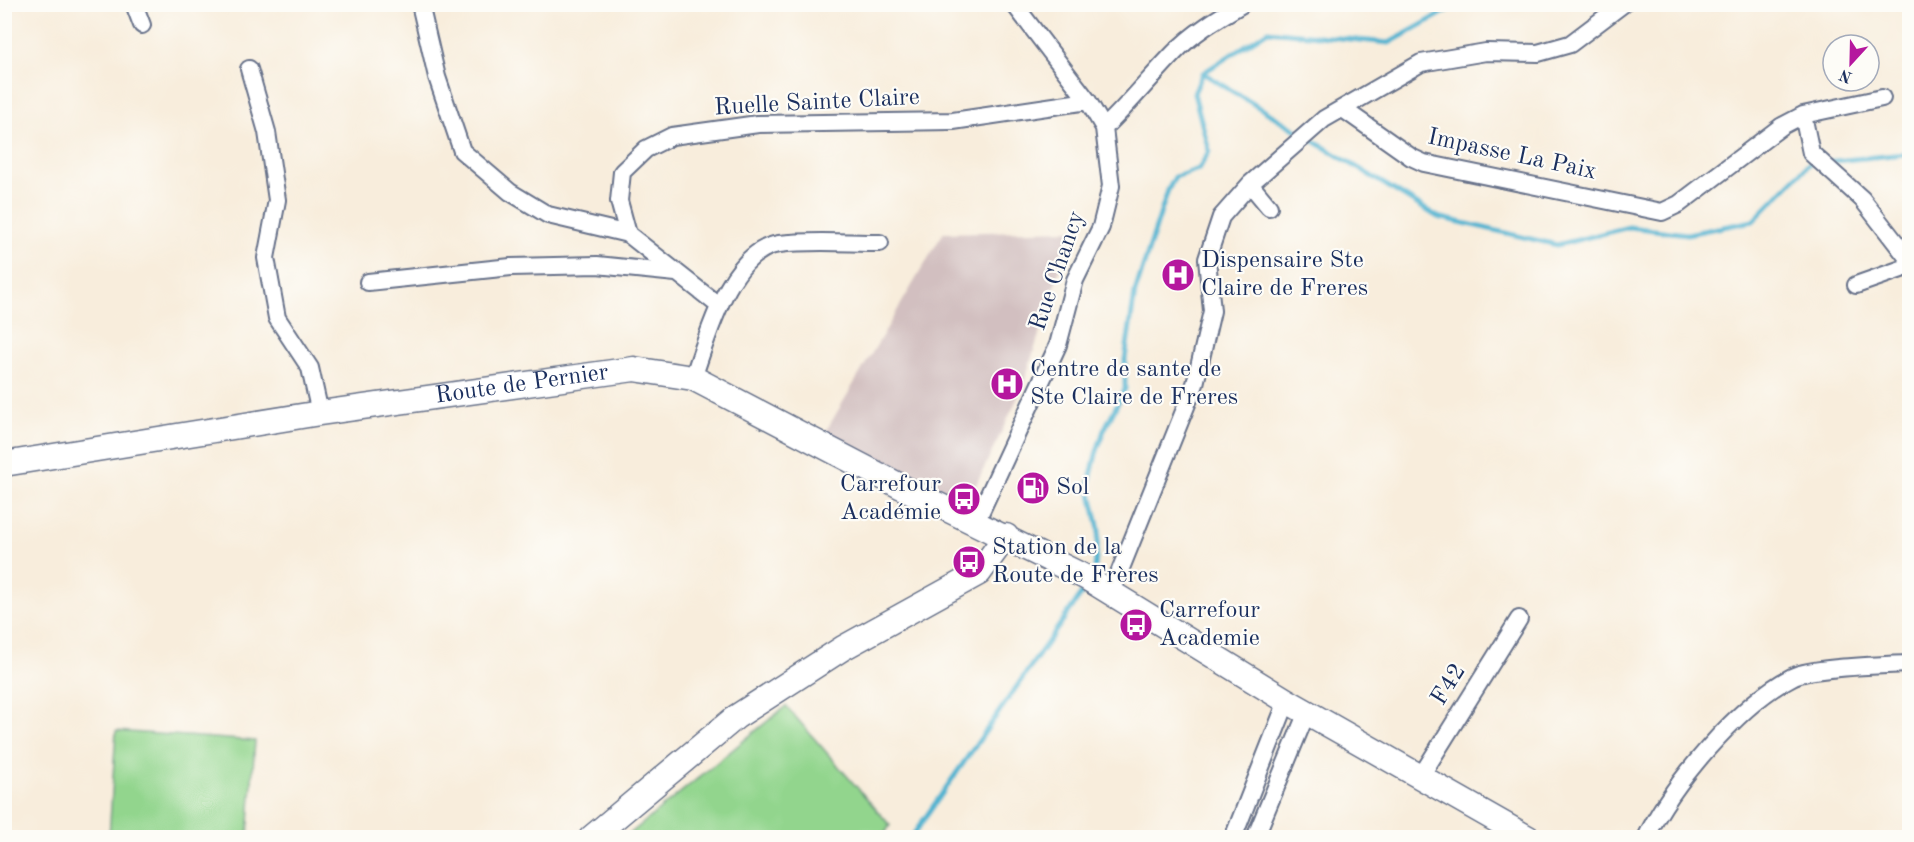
<svg xmlns="http://www.w3.org/2000/svg" width="1914" height="842" font-family="'Old Standard TT',serif">
<style>
.industrial{fill:#d2bfc0}
.green{fill:#92d58d;stroke:#568276;stroke-width:1.5}
.lines{fill:none;stroke-linecap:round;stroke-linejoin:round}
.stream{stroke:#51b3d0;stroke-width:5}
.street-casing{stroke:#68728a;stroke-width:20}
.secondary-casing{stroke:#68728a;stroke-width:27}
.street{stroke:#fff;stroke-width:16}
.secondary{stroke:#fff;stroke-width:24}
.labels{text-anchor:middle;dominant-baseline:central;stroke-width:4.5;stroke-linejoin:round;paint-order:stroke}
.street-label{font-size:24px;fill:#1b2f5e;stroke:#fdfcf7}
.poi-label{font-size:24px;fill:#1b2f5e;stroke:#fdfcf7;text-anchor:start}
</style>
<rect width="100%" height="100%" fill="#fdfcf7"/>
<filter id="ink" filterUnits="userSpaceOnUse"><feTurbulence type="fractalNoise" baseFrequency=".0167" numOctaves="2"/><feDisplacementMap in="SourceGraphic" scale="12" xChannelSelector="R" yChannelSelector="G"/><feConvolveMatrix kernelMatrix="1 2 1 2 8 2 1 2 1" color-interpolation-filters="sRGB"/></filter>
<filter id="wash" filterUnits="userSpaceOnUse"><feTurbulence type="fractalNoise" baseFrequency=".008" numOctaves="4" result="noise"/><feDisplacementMap in="SourceGraphic" scale="24" xChannelSelector="R" yChannelSelector="G"/><feGaussianBlur stdDeviation="1.35" result="paint"/><feColorMatrix in="noise" values="0 0 0 0 0 0 0 0 0 0 0 0 0 0 0 0 0 1.4 0 .05"/><feComposite in="paint" operator="in"/></filter>
<g filter="url(#wash)">
<rect width="100%" height="100%" fill="#f8eddc"/>
<!-- industrial -->
<path class="industrial" d="M1072 230 1022 389 963 512 820 441 943 233Z"/>
<!-- green -->
<path class="green" d="M786 706 890 825 883 837H626Z
M116 731 255 741 248 837H109Z"/>
<g class="lines">
<!-- stream -->
<path class="stream" d="M1203 73 1438 217 1557 245 1629 227 1687 234 1753 221 1810 163 1816 162
M1825 162 1904 154 1910 151
M1095 567 1099 530 1089 484 1096 454 1104 430 1125 389V359L1135 292 1168 190 1175 177 1199 169 1209 151 1194 93 1203 73 1268 31 1389 43 1459 4
M911 838 1082 593"/>
</g>
</g>
<g filter="url(#ink)">
<g class="lines">
<defs>
<path id="street" d="M134 4 142 25
M420 4 437 77 462 151 510 192 548 215 628 234 718 305
M249 69 267 132 277 200 266 258 277 318 310 368 320 413
M1343 109 1411 157 1424 163 1662 212 1679 204 1782 126 1803 115 1882 98
M1803 115 1811 153 1862 199 1910 261
M1104 128C1129 104 1150 78 1174 53 1193 33 1218 18 1242 4
M1250 184 1269 207
M628 234 619 201 622 172 646 149 672 136 758 124 953 121 1088 101
M368 282 511 267 597 265 676 273
M1856 285 1910 266
M693 378C707 339 729 251 779 244 811 240 847 243 880 243
M976 522 1058 345 1075 280 1101 227 1111 186 1104 128 1088 101 1014 4
M1111 593 1195 384 1212 311 1207 259 1221 217 1250 184 1324 119 1421 63 1486 52 1538 53 1570 44 1623 4
M1421 776 1519 619
M1233 838 1287 701
M1255 838 1307 712
M1646 838C1671 785 1739 704 1792 677 1811 667 1885 665 1910 664"/>
<g id="secondary">
<path id="s1" d="M4 464 320 413 634 369 693 378 902 487 1087 578 1287 701 1528 838"/>
<path d="M591 838 736 717 843 648 979 573 1006 536"/>
</g>
</defs>
<!-- street casing -->
<use href="#street" class="street-casing"/>
<!-- secondary casing -->
<use href="#secondary" class="secondary-casing"/>
<!-- street -->
<use href="#street" class="street"/>
<!-- secondary -->
<use href="#secondary" class="secondary"/>
</g>
</g>
<!-- icons -->
<defs>
<symbol id="hospital-disc" viewBox="-11 -11 22 22"><circle r="9.5" fill="#b5179e" stroke="#fdfcf7"/><path d="M-5-5h3v3.5h4V-5h3V5h-3V1.5h-4V5h-3Z" fill="#fff"/></symbol>
<symbol id="fuel-disc" viewBox="-11 -11 22 22"><circle r="9.5" fill="#b5179e" stroke="#fdfcf7"/><path d="M-5.5-6h7V0h2V4h1.3V-2.5L3-4.5l.8-.8L6-3V5H2.5V1h-1V6h-7ZM-4.2-4.7v3.2H.2V-4.7Z" fill="#fff"/></symbol>
<symbol id="bus-disc" viewBox="-11 -11 22 22"><circle r="9.5" fill="#b5179e" stroke="#fdfcf7"/><path d="M-5-6H5V4H4V6H2V4H-2V6H-4V4H-5ZM-3.5-4V0h7V-4ZM-3.5 1.2v1.5H-2V1.2ZM2 1.2v1.5H3.5V1.2Z" fill="#fff"/></symbol>
</defs>
<g fill-rule="evenodd">
<use href="#hospital-disc" x="1159" y="256" width="38" height="38"/>
<use href="#hospital-disc" x="988" y="365" width="38" height="38"/>
<use href="#fuel-disc" x="1014" y="469" width="38" height="38"/>
<use href="#bus-disc" x="945" y="480" width="38" height="38"/>
<use href="#bus-disc" x="950" y="543" width="38" height="38"/>
<use href="#bus-disc" x="1117" y="606" width="38" height="38"/>
</g>
<g class="labels">
<!-- street labels -->
<g class="street-label">
<text transform="translate(817 103) rotate(-3)">Ruelle Sainte Claire</text>
<text transform="translate(1512 155) rotate(12)">Impasse La Paix</text>
<text transform="translate(1058 271) rotate(-71)">Rue Chancy</text>
<text stroke="none"><textPath href="#s1" startOffset="524">Route de Pernier</textPath></text>
<text transform="translate(1449 685) rotate(-58)">F42</text>
</g>
<!-- poi labels -->
<g class="poi-label">
<text x="1201" y="261">Dispensaire Ste<tspan x="1201" dy="28">Claire de Freres</tspan></text>
<text x="1030" y="370">Centre de sante de<tspan x="1030" dy="28">Ste Claire de Freres</tspan></text>
<text x="941" y="485" text-anchor="end">Carrefour<tspan x="941" dy="28">Académie</tspan></text>
<text x="1056" y="488">Sol</text>
<text x="992" y="548">Station de la<tspan x="992" dy="28">Route de Frères</tspan></text>
<text x="1159" y="611">Carrefour<tspan x="1159" dy="28">Academie</tspan></text>
</g>
</g>
<!-- margin -->
<rect width="1914" height="842" fill="none" stroke="#fdfcf7" stroke-width="24"/>
<!-- north arrow -->
<g transform="translate(1851 63) rotate(202)"><circle r="28" fill="#fdfcf7" stroke="#a3aaba" stroke-width="1.5"/>
<path d="M0-4.5L10 22L0 15L-10 22Z" fill="#b5179e"/>
<text y="-9" font-size="16" font-weight="bold" text-anchor="middle" fill="#1b2f5e">N</text>
</g>
</svg>
